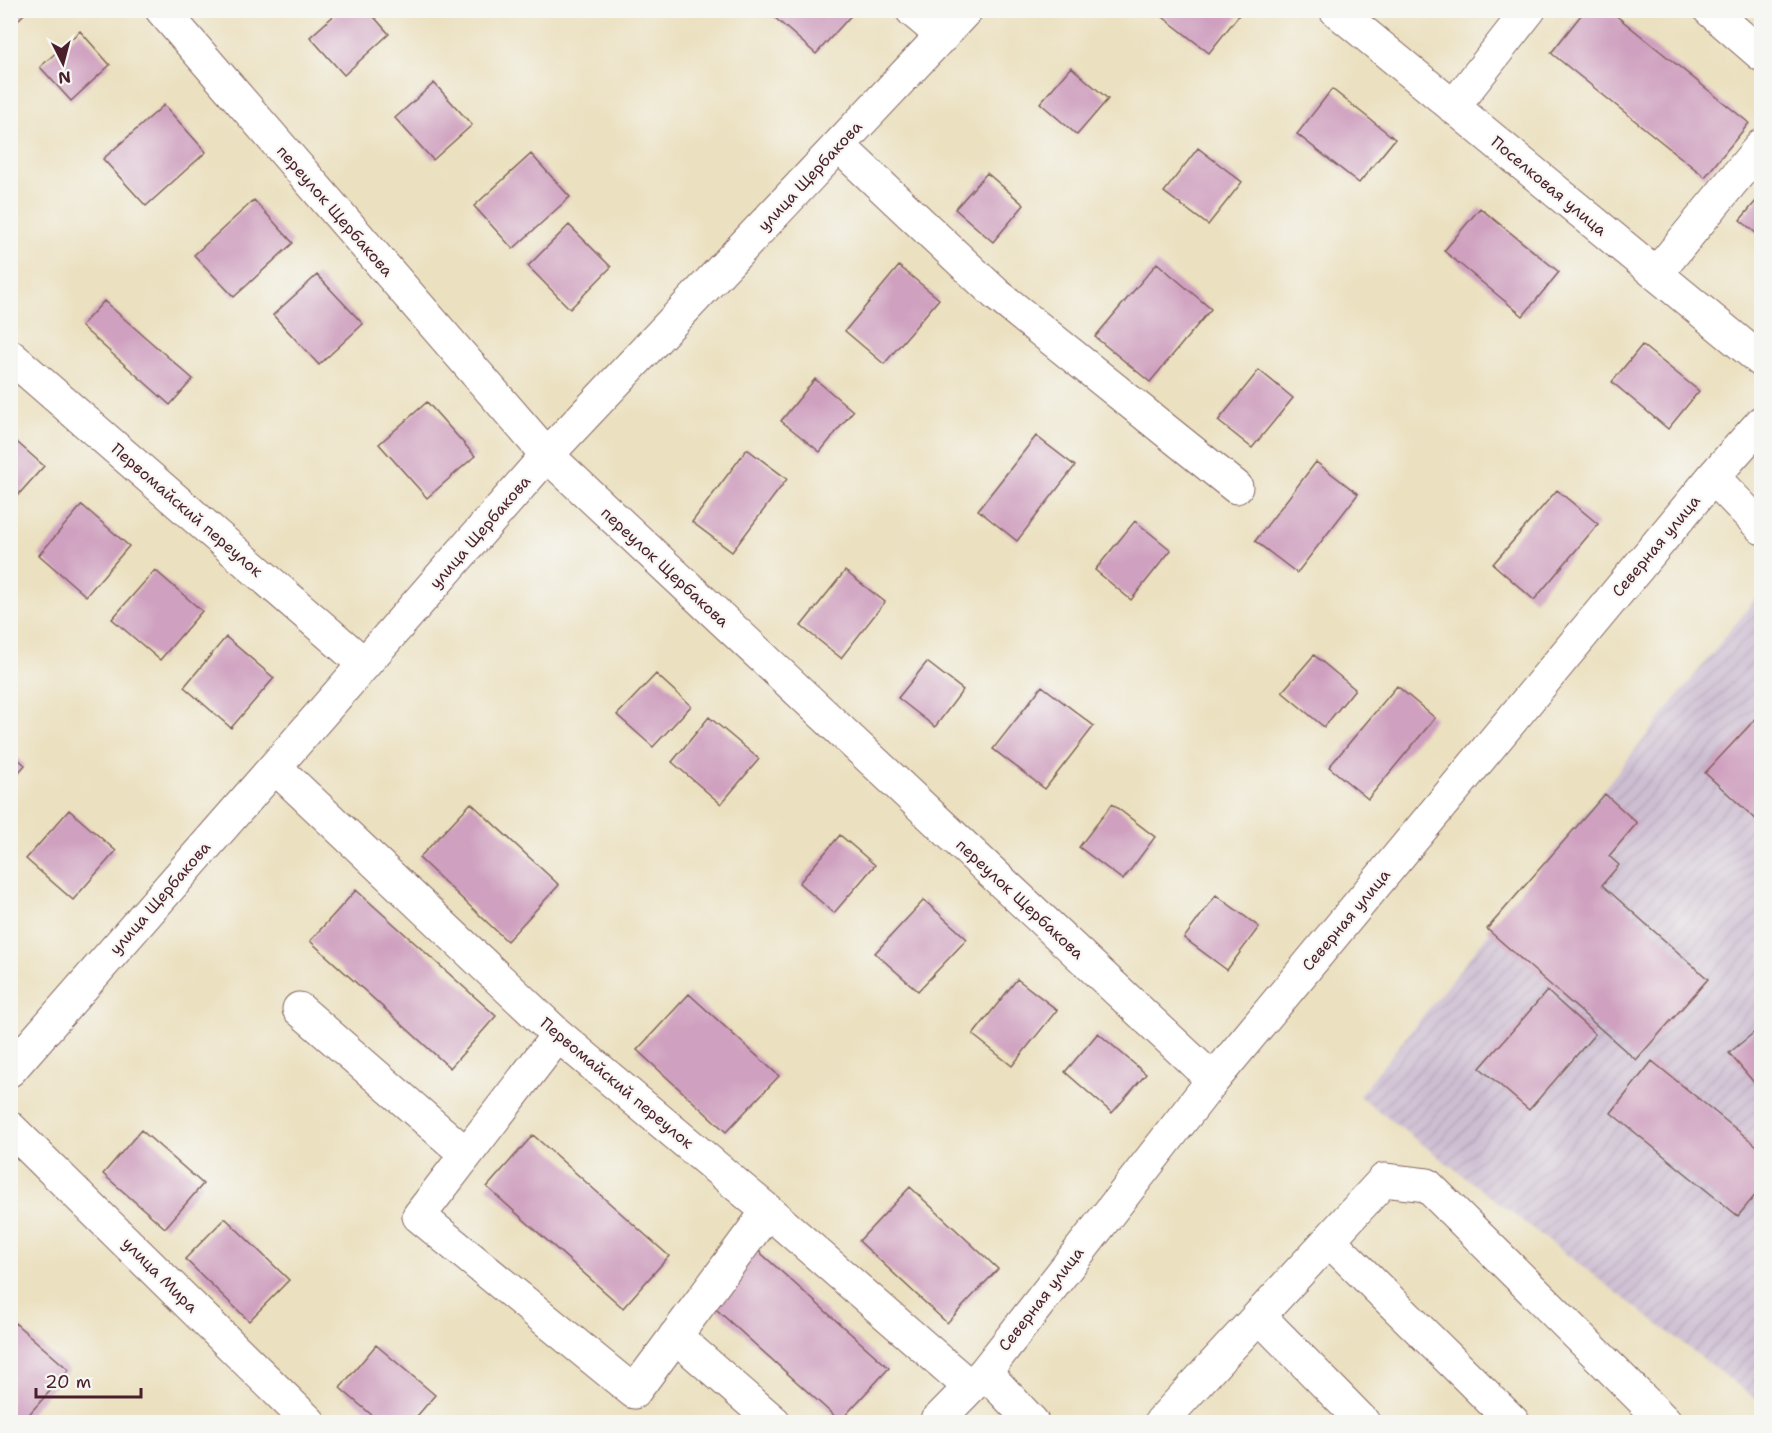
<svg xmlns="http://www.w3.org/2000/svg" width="1772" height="1433" font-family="'Shantell Sans',sans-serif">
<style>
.industrial{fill:url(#industrial-furrows)}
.building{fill:#cfa0bf}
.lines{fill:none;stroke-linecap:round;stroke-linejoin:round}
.minor-casing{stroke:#82635f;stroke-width:35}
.minor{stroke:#fff;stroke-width:33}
.labels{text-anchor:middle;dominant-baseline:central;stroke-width:4.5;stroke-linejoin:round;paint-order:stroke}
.street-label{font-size:16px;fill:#4a1f2b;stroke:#f6f6f2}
</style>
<defs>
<pattern id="industrial-furrows" width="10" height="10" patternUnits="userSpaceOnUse" patternTransform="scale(1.5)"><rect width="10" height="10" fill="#cdbed2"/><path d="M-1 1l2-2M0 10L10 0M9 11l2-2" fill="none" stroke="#b2a3b4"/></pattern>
</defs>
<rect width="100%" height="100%" fill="#f6f6f2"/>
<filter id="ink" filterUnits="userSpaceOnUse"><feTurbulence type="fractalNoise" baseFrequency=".0167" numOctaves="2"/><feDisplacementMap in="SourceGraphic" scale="12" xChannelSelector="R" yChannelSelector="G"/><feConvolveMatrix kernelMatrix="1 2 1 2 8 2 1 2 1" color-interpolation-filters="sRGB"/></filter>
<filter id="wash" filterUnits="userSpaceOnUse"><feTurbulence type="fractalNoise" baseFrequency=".008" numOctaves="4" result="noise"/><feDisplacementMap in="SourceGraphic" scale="24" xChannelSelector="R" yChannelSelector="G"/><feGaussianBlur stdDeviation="1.35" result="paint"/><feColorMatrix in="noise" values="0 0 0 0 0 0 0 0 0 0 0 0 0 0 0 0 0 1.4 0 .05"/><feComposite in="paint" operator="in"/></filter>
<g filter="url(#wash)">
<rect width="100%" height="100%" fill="#ebe0bf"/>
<!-- industrial -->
<path class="industrial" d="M1761 592V1403L1359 1096Z"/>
<g id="blocks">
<!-- building -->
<path class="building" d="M10 10H28L10 28Z
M340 10H368L389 34 344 75 310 37Z
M778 10H856L816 54 773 16Z
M1154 10H1243L1209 53Z
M1585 10H1609L1749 123 1705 177 1551 53Z
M80 31 110 65 71 101 40 67Z
M1071 67 1108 99 1077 135 1040 103Z
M434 83 472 125 433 160 395 118Z
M1332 89 1395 139 1359 183 1297 134Z
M164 105 206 152 146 206 103 159Z
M1198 148 1242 182 1208 225 1164 192Z
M531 154 570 197 513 249 474 206Z
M987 173 1024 205 993 242 955 209Z
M1762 194V238L1740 220Z
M254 200 293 243 234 297 194 255Z
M1480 208 1559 272 1523 316 1444 251Z
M569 225 611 267 570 309 528 266Z
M1157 263 1211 309 1150 382 1095 337Z
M899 266 939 299 884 364 845 331Z
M317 275 363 324 319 365 273 315Z
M104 301 193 379 170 405 81 326Z
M1642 345 1699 391 1668 429 1612 382Z
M1259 370 1293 398 1252 448 1218 421Z
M815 379 853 411 820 452 781 421Z
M427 402 475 456 427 498 379 444Z
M10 436 44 466 10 504Z
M1036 436 1075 466 1017 541 978 510Z
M747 449 787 479 732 552 692 522Z
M1316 462 1358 494 1297 573 1255 541Z
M1557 490 1598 524 1534 600 1493 564Z
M82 505 129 546 86 596 39 555Z
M1135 521 1171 550 1131 600 1095 570Z
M155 570 202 611 160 660 112 619Z
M845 571 885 602 841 658 801 626Z
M226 637 274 678 231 728 184 687Z
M1314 655 1355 689 1324 727 1282 692Z
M927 662 963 690 935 727 898 698Z
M656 674 691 706 653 747 617 715Z
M1042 686 1094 726 1045 789 993 749Z
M1397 686 1435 718 1368 799 1329 767Z
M1762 712V820L1759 822 1705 773Z
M709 717 759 759 721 804 672 762Z
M10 752 25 765 10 782Z
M1605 794 1637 823 1609 856 1619 865 1602 885 1708 979 1636 1060 1487 929Z
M471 803 559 885 507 941 419 858Z
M1112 804 1155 837 1123 880 1079 847Z
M69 810 116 851 73 900 26 859Z
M840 835 875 865 834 913 799 883Z
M356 890 496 1016 450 1068 310 941Z
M1216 895 1259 927 1227 970 1184 938Z
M924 900 967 939 918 991 875 953Z
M1017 979 1057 1010 1012 1066 973 1035Z
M1547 991 1595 1034 1529 1110 1480 1068Z
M689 994 779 1076 726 1132 637 1050Z
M1762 1026V1092L1729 1053Z
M1098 1033 1146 1074 1112 1113 1065 1072Z
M1652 1061 1762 1150V1187L1738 1216 1611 1113Z
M141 1130 203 1184 165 1228 103 1174Z
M533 1135 669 1256 623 1308 487 1187Z
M910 1187 998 1269 947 1323 859 1241Z
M225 1218 289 1280 249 1321 185 1259Z
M755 1248 889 1368 840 1421 707 1301Z
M15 1323 69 1370 22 1422H10V1329Z
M376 1345 435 1395 412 1422H380L340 1388Z"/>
</g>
</g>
<g filter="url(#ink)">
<use href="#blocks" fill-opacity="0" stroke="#82635f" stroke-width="1.5"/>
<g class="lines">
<defs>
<path id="minor" d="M162 10 547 455 1213 1080
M912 10 943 36
M1336 10 1762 361
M1710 10 1762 55
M1453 107 1529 10
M839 146 996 294 1236 487
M1656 274 1762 145
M10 356 364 664
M1713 477 1762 528
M275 767 558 1035 768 1211 970 1387
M299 1009 466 1154
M558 1035 419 1216 634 1392 768 1211
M10 1070 547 455 966 10
M10 1128 309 1422
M1329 1240 1513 1422
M1259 1316 1363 1422
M675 1336 774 1422
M985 1372 1032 1422
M936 1422 985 1372 1213 1080 1713 477 1762 422
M1161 1422 1384 1180 1427 1185 1665 1422"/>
</defs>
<!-- minor casing -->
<use href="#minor" class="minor-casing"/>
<!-- minor -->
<use href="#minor" class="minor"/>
</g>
</g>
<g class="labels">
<!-- street labels -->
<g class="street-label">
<text transform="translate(810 176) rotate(-47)">улица Щербакова</text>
<text transform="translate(1549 186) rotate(40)">Поселковая улица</text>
<text transform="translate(335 211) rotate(49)">переулок Щербакова</text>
<text transform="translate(187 510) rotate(41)">Первомайский переулок</text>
<text transform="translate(480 532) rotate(-49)">улица Щербакова</text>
<text transform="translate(1656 546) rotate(-50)">Северная улица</text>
<text transform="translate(665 567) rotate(43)">переулок Щербакова</text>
<text transform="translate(160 898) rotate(-49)">улица Щербакова</text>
<text transform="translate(1020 899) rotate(43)">переулок Щербакова</text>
<text transform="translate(1346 920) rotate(-50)">Северная улица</text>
<text transform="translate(617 1083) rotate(40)">Первомайский переулок</text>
<text transform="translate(160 1275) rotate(45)">улица Мира</text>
<text transform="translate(1041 1299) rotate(-52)">Северная улица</text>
</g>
</g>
<!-- margin -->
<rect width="1772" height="1433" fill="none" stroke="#f6f6f2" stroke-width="36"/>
<!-- north arrow -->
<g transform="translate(63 63) rotate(174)" stroke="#f6f6f2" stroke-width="4.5" paint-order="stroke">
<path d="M0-4.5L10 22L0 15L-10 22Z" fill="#4a1f2b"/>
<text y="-9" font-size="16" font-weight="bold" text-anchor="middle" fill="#4a1f2b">N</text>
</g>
<!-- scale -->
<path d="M36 1388v9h105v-9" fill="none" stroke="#4a1f2b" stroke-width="3"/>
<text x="45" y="1388" font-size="18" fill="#4a1f2b" stroke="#f6f6f2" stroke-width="4.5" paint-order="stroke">20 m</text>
</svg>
